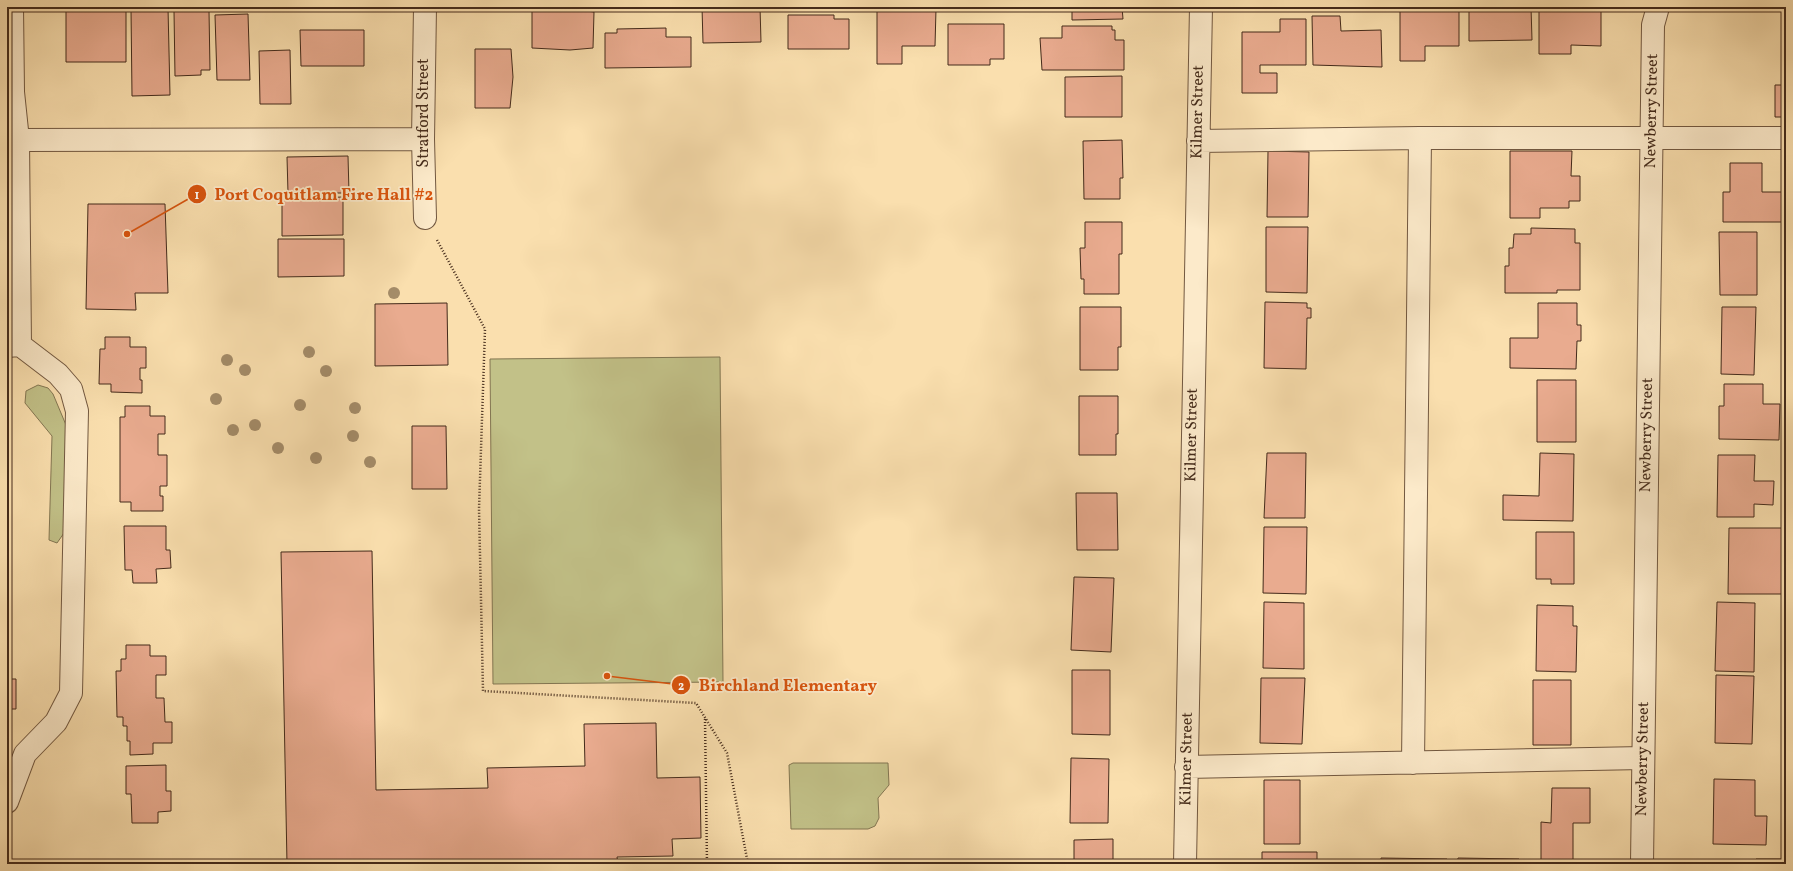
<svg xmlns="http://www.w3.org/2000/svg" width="1793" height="871" font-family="Vollkorn,serif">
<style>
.green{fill:#c2c188;stroke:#837652}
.building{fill:#e9ab8f;stroke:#442b1b}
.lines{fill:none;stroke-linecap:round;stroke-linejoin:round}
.minor-casing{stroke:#725840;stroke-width:24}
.path{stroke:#442b1b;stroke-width:2.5;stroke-dasharray:1 2;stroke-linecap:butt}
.minor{stroke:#fceaca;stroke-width:22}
.tree{fill:#a48c69}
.labels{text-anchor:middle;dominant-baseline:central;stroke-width:3.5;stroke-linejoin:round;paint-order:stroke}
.street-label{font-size:16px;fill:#442b1b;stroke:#fceaca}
.leader{fill:none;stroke:#d8540e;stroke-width:1.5}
.callout-dot{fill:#d8540e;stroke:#fceaca;stroke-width:1.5}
.mark-label{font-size:12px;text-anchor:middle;font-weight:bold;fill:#fff}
.callout-label{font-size:17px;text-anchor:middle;font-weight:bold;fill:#d8540e;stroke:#fceaca;stroke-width:3.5;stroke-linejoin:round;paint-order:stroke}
</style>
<rect width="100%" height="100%" fill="#fadfae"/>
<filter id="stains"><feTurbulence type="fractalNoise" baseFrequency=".005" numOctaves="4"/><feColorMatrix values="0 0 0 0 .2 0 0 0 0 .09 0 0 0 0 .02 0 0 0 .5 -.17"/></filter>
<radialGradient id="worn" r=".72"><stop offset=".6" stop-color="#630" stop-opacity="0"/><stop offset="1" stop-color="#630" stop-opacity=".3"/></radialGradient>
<!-- green -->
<path class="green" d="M720 357 723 682 493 684 490 359Z
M38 385 48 388 53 394 66 425 64 533 57 543 49 540 52 436 25 403 26 391Z
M793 763H888L889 785 878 798 879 818 875 826 868 829H791L789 765Z"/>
<!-- building -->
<path class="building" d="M702 7H760L761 42 703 43Z
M1072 7H1122L1123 19 1072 20Z
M1469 7H1531L1532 40 1469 41Z
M1539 7H1601V46L1571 45V54H1539Z
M168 8 170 95 132 96 131 9Z
M877 8 936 9 935 46H902V64H877Z
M1400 8H1459V46H1425V61H1400Z
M571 9 594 12 593 48 570 50 532 48V11Z
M66 10H126V62H66Z
M174 11H209L210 70H201V75L175 76Z
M248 14 250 80H217L215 15Z
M788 15H834V19H849V49H788Z
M1312 16H1340L1341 31 1381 30 1382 67 1313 65Z
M1280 19H1306V65H1260V73H1277V93H1242V32H1280Z
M948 24H1004V59H990V65H948Z
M1062 26H1112V30H1115V40H1124V70H1042L1040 38H1062Z
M666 28V37H691V67L605 68V33H617V29Z
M300 30H364V66H301Z
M475 49H511L513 77 510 108H475Z
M290 50 291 104H260L259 51Z
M1122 76V117H1065V77Z
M1775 85H1786V117H1775Z
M1122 140 1123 178H1120V199H1084L1083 141Z
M1268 151 1309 152 1308 217H1267Z
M1510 151H1572L1571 176H1580V201H1569V208H1540V218H1510Z
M348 156 349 193H288L287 157Z
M1730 163H1762V192H1786V222H1723V192H1730Z
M343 197V235L282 236V199Z
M88 204H165L168 293H135L136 310 86 309Z
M1085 222H1122V254H1119V294H1084V279H1081L1080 248H1085Z
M1266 227H1308L1307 293 1266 292Z
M1531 228 1575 229V243H1580V290H1557V293H1505V266H1509V248H1513L1514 234H1531Z
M1719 232H1757V295H1720Z
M278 239H344V276L278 277Z
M1265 302 1307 303V308H1311V318H1307L1306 369 1264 368Z
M447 303 448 365 375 366V304Z
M1538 303H1577V325H1581V341H1577L1576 369 1510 368V338H1538Z
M1080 307H1121V347H1118V370H1080Z
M1722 307H1756L1754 375 1721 374Z
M105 337H130V347H146V368H140V380H142V393L111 392V384H99L100 349H105Z
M1537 380H1576V442H1537Z
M1724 384H1763V404H1780L1779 440 1719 439V406H1724Z
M1079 396H1118V434H1116V455H1079Z
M125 406H150V416H165V434H158V455H167V486H160V496H163V511H131V502H120V417H125Z
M412 426H446L447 489H412Z
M1267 453H1306L1305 518H1264Z
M1540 453 1574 454 1573 521 1503 520V495L1539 496Z
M1718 455H1755L1754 481H1774L1773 505 1754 504V517H1717Z
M1076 493H1117L1118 550H1077Z
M124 526H166V550H170L171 568 156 569 157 583H133L132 570H125Z
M1264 527H1307L1306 594 1263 593Z
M1729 528H1786V594H1728Z
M1536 532H1574V584H1551V579H1536Z
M372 551 376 790 488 788 487 768 585 766 584 724 656 723 657 778 700 777 701 838 672 839 673 856 617 857 618 864H287L281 552Z
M1074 577 1114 578 1111 652 1071 650Z
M1264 602 1304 603V669L1263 668Z
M1717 602 1755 603 1754 672 1715 671Z
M1537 605 1573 606V626H1577L1576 672 1536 671Z
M126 645H150V656H166V675H156V698H164L165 722H172V743H153V754L130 755V741H127V726H123V717H117L116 671H121V659H126Z
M7 655H10V679H16V709H7Z
M1072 670H1110V735L1072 734Z
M1716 675 1754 676 1752 744 1715 743Z
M1261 678H1305L1302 744 1260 743Z
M1533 680H1571V745H1533Z
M1071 758 1109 759 1108 823H1070Z
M166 765V791H171V811L158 812V823H132L131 794H126V766Z
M1714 779 1755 780V816H1767L1766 845 1713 844Z
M1264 780H1300V844H1264Z
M1552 788H1590V823H1573V864H1541V822L1551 823Z
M1113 839V864H1074V840Z
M1262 852H1317V864H1262Z
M1381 858 1447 859V864H1381Z
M1458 858 1519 859V864H1457Z
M1756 859H1786V864H1756Z"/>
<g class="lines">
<defs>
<path id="minor" d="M12 7 13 92 18 140 20 345
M425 7 423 139 425 218
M18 140 423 139
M1198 141 1420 138H1786
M7 346 20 345 58 374 71 389 77 411 71 693 56 722 25 754 7 802
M1413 763 1420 138
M1186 767 1643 758
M1185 864 1201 7
M1642 864 1653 25 1658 7"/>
</defs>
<!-- minor casing -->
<use href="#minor" class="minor-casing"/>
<!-- path -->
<path class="path" d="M437 240 485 329 479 509 483 691 696 703 727 753 748 864
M705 719 707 864"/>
<!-- minor -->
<use href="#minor" class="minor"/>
</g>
<!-- trees -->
<g class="tree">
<circle cx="394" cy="293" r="6"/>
<circle cx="309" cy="352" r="6"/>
<circle cx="227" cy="360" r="6"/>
<circle cx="245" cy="370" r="6"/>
<circle cx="326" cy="371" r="6"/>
<circle cx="216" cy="399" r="6"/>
<circle cx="300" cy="405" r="6"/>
<circle cx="355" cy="408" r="6"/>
<circle cx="255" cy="425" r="6"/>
<circle cx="233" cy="430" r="6"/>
<circle cx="353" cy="436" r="6"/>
<circle cx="278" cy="448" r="6"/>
<circle cx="316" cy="458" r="6"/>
<circle cx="370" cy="462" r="6"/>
</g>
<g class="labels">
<!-- street labels -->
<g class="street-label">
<text transform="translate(1652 111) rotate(-89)">Newberry Street</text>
<text transform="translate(1198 112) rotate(-89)">Kilmer Street</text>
<text transform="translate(424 113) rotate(-90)">Stratford Street</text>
<text transform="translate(1192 435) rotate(-89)">Kilmer Street</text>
<text transform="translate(1647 435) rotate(-89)">Newberry Street</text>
<text transform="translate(1187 759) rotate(-89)">Kilmer Street</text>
<text transform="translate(1643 759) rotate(-89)">Newberry Street</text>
</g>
</g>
<!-- callouts -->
<path class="leader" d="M127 234L197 194M607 676L681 685"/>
<g class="callout-dot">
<circle cx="127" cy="234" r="4"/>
<circle cx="607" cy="676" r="4"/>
<circle cx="197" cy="194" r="10"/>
<circle cx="681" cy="685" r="10"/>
</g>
<g class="mark-label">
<text x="197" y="199">1</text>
<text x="681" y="690">2</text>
</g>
<g class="callout-label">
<text x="324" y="200">Port Coquitlam Fire Hall #2</text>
<text x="788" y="691">Birchland Elementary</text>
</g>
<!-- margin -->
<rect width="1793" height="871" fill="none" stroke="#fadfae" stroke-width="24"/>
<rect x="8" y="8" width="1777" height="855" fill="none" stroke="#442b1b" stroke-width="2"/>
<rect x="12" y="12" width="1769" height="847" fill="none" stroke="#442b1b"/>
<rect width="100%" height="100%" filter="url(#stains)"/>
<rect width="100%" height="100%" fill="url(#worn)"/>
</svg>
